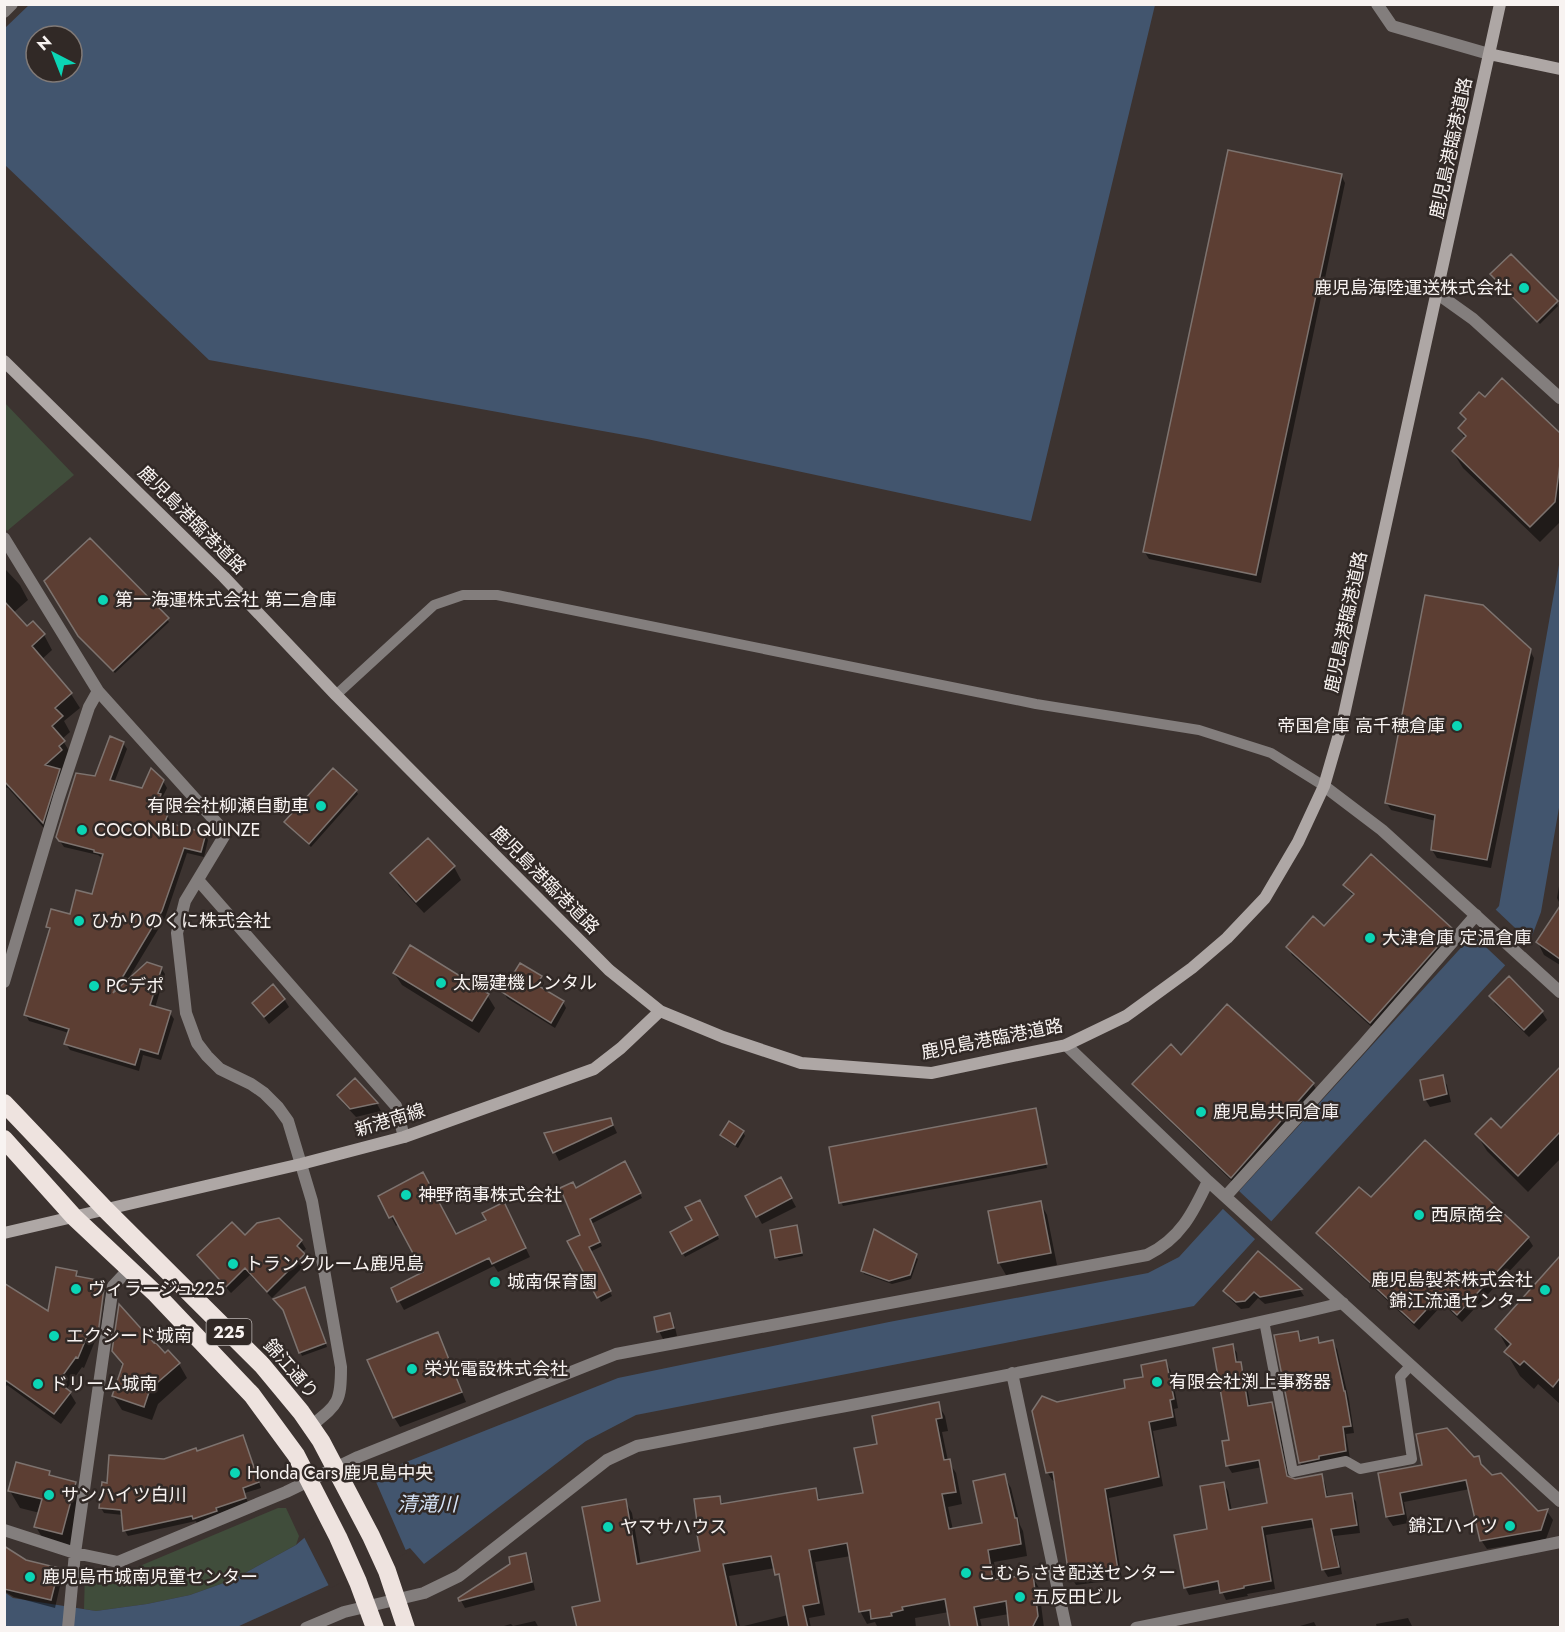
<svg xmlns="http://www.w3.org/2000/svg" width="1565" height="1632" font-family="Jost,'Noto Sans JP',sans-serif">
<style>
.green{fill:#404d3b}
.water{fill:#42556e;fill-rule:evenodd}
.pier{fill:#3c3330}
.shadow{fill:#0007;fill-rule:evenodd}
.building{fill:#5c3e33;stroke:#7d736f;stroke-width:1.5}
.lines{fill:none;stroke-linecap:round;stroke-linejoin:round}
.lane{stroke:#837e7d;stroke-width:10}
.street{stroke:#837e7d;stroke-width:12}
.secondary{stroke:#aea7a5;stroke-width:12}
.highway{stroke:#eee3df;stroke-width:18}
.poi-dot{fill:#0bd5b5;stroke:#312926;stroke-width:2}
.labels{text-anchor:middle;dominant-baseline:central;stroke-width:5;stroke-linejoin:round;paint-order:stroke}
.shield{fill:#312926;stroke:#bcb6b4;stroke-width:1.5}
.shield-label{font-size:16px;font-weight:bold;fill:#f8f3f1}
.street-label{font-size:18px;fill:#f8f3f1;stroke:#312926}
.poi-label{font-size:18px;fill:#f8f3f1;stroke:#312926;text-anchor:start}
.water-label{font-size:20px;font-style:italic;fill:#d5e3f7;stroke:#312926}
</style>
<rect width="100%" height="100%" fill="#3c3330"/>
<!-- green -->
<path class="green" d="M4 402 74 475 7 531 4 526Z
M278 1508H286L299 1536 296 1545 232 1580 190 1595 147 1604 96 1611 84 1609 85 1572 90 1568 123 1573Z"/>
<!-- water -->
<path class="water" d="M30 4 1155 5 1031 521 647 439 209 360 5 165V28ZM36 36H72V72H36Z
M1560 559V802L1541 912 1532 936 1194 1306 636 1415 586 1441 424 1564 410 1548 237 1627H5L4 1592 13 1598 96 1611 147 1604 190 1595 232 1580 296 1545 381 1472 618 1378 889 1322 1148 1273 1179 1257 1499 906Z"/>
<!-- pier -->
<path class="pier" d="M1494 908 1530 942 1507 967 1471 933Z
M1238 1190 1273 1223 1257 1241 1222 1208Z
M373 1475 407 1553 330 1588 303 1535Z"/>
<!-- shadow -->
<path class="shadow" d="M1341 175 1345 183 1261 583 1149 559 1144 551Z
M1494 278 1556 302 1558 306 1540 324Z
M1502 381 1560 435V522L1540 542 1463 468 1453 452 1465 439 1459 428 1466 421 1461 414 1485 399Z
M6 570 20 585 28 600 13 613 27 628 33 623 44 635 52 650 41 660 71 694 80 708 64 721 70 732 62 739 72 756 69 765 61 773 67 784 51 836 8 788 4 787Z
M167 619 169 622 115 673 82 640Z
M1529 649 1534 658 1491 868 1437 858 1432 850 1436 821 1391 810 1386 802Z
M123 743 127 749 114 783 143 790 163 781 167 788 162 798 164 801 160 813 167 815 170 821 169 825 205 834 208 840 204 857 187 853 165 918 127 981 161 968 165 974 155 1008 170 1013 174 1019 161 1060 143 1055 139 1071 70 1050 66 1044 69 1033 29 1021 26 1015 50 932 47 927 71 916 93 896 103 859 98 855 64 847 57 837 96 778Z
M356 791 358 794 311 847 288 825Z
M428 840 454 867 461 880 424 913 399 886 392 874Z
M1560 880V904L1557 898Z
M1344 885 1452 930 1457 938 1375 1030 1292 955 1288 947 1324 928 1354 897Z
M1560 909V965L1544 955 1538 943Z
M394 973 487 995 495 1008 479 1033 402 985Z
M541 977 544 983 541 989 563 1002 566 1008 555 1028 507 998 504 992Z
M1491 996 1542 1012 1547 1020 1529 1037 1495 1004Z
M284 999 289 1007 269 1024 254 1004Z
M1181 1057 1313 1084 1318 1092 1236 1185 1139 1092 1134 1084Z
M1560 1069V1159L1528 1192 1487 1151 1477 1135 1501 1130Z
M1442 1077 1447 1085 1451 1102 1430 1107 1425 1099Z
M355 1080 377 1104 381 1111 356 1117 343 1103 339 1095Z
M1036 1110 1047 1168 843 1206 841 1202Z
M611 1120 617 1133 559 1161 546 1134Z
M729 1123 743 1132 745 1136 738 1148 724 1139 722 1135Z
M625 1163 642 1198 591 1224 602 1246 590 1252 612 1296 601 1302 569 1242 582 1236 576 1190Z
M785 1187 796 1207 762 1224 747 1197Z
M380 1197 456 1236 509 1213 530 1257 498 1272 494 1266 404 1310 399 1301 425 1273 399 1224 396 1226Z
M1371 1200 1528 1238 1533 1246 1462 1322 1443 1304 1419 1330 1323 1241 1318 1233Z
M700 1202 719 1239 685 1257 672 1233 694 1220Z
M1040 1202 1047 1215 1057 1265 1006 1275 999 1263Z
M278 1219 301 1241 306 1249 301 1253 308 1262 272 1298 250 1275 231 1293 203 1262 199 1255 245 1237Z
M796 1227 803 1256 779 1261 777 1257Z
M1259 1253 1300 1290 1304 1296 1265 1304 1258 1298 1249 1308 1241 1309 1229 1298 1225 1291Z
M915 1256 918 1259 911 1279 892 1284 864 1274 862 1270Z
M1560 1259V1404L1538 1384 1534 1389 1520 1376 1506 1352 1508 1349 1497 1329Z
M76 1272 79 1278 102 1282 108 1293 104 1342 99 1337 106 1290H103L95 1341 84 1368 82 1367 66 1390 70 1393 76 1403 61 1424 7 1385 4 1389V1285L49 1314Z
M306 1292 327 1347 302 1356 285 1312Z
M670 1315 674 1323 677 1336 663 1339 659 1331Z
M1298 1333 1303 1342 1317 1338 1321 1344 1332 1342 1337 1349 1349 1400 1354 1433 1346 1434 1350 1459 1305 1470 1300 1463Z
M438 1334 466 1402 400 1427 394 1417Z
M1232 1346 1237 1353 1238 1364 1244 1371 1251 1408 1271 1404 1276 1412 1289 1479 1294 1481 1321 1475 1325 1483 1328 1498 1351 1494 1356 1502 1360 1533 1334 1536 1342 1574 1328 1577 1323 1569 1315 1527 1266 1535 1275 1589 1247 1594 1248 1596 1226 1600 1221 1589 1189 1595 1185 1587 1209 1530 1224 1484 1228 1491 1232 1511 1269 1504 1262 1467 1232 1473 1227 1465 1230 1441Z
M114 1351 165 1355 179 1364 187 1378 158 1404 152 1420 122 1410 113 1396 123 1367Z
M1166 1362 1171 1371 1178 1408 1174 1409 1177 1426 1153 1431 1163 1486 1109 1498 1122 1579 1076 1585 1071 1576 1056 1481H1053L1047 1472 1057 1403 1127 1389Z
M938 1404 945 1416 948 1431 942 1432 948 1461 956 1473 962 1504 948 1507 953 1530 984 1525 1004 1476 1011 1488 1020 1525 1023 1531 1027 1556 994 1562 997 1581 1032 1576 1039 1588 1044 1628H1011L1009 1614 980 1619 982 1628H952L949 1612 915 1618 916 1628H878L875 1622 867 1624 860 1611 851 1556 815 1562 825 1615 809 1618 811 1628H579L602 1602 625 1501 632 1513 641 1565 701 1552 719 1497 724 1505 815 1490 821 1501 865 1494 879 1445ZM775 1568 783 1585 788 1615 740 1627 729 1576Z
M243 1437 261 1488 245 1493 248 1503 218 1514 219 1516 197 1524 196 1521 128 1536 125 1531 123 1515 104 1513 101 1508 108 1484 165 1460 197 1452Z
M1479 1457 1485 1470 1537 1512 1547 1511 1553 1520 1546 1539 1487 1549 1481 1540 1470 1489 1404 1502 1408 1523 1393 1526 1387 1517 1380 1474Z
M49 1472 52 1477 75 1483 85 1500 72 1551 46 1544 36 1527 40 1513 20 1508 10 1491Z
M4 1548 24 1561 58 1569 62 1577 55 1608 14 1597 4 1591Z
M525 1555 529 1563 535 1590 465 1608 460 1599Z
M1408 1618 1413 1628H1377L1376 1624Z
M535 1621 539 1628H497L511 1624 513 1626Z
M1314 1622 1317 1628H1293Z"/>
<!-- building -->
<path class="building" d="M1228 150 1342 174 1256 575 1143 552Z
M1511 254 1558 301 1537 322 1490 274Z
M1502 378 1560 433V464L1555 502 1530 527 1452 451 1466 436 1458 428 1466 419 1460 413 1479 392 1485 397Z
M90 538 169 618 113 671 78 636 44 581Z
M1425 595 1483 605 1531 649 1487 860 1431 850 1435 815 1385 803Z
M4 601 27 626 33 621 45 634 32 646 72 693 55 708 63 716 52 726 65 741 59 746 62 750 45 765 60 769 43 823 4 781Z
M110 736 124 742 110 780 142 788 151 768 164 780 158 793 161 794 156 810 168 814 165 822 206 833 201 852 184 848 162 911 113 993 147 962 162 967 150 1005 171 1011 158 1054 140 1049 135 1065 64 1044 69 1029 24 1015 50 928 46 927 51 909 70 914 76 890 92 894 103 854 94 852V850L59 841 56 837 76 773 95 776Z
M333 768 357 790 309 844 284 822Z
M428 838 455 866 416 902 390 873Z
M1371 854 1453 929 1370 1023 1286 947 1313 916 1324 926 1354 894 1343 885Z
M1560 906V959L1536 942Z
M410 945 489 994 472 1021 393 973Z
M520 963 542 976 537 985 564 1001 551 1023 502 992Z
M1509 976 1543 1011 1524 1030 1489 996Z
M273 984 285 999 264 1017 252 1003Z
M1227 1004 1314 1083 1231 1178 1132 1084 1171 1044 1181 1055Z
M1560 1067V1132L1518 1176 1475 1134 1491 1118 1501 1128Z
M1443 1075 1447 1094 1424 1100 1420 1080Z
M355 1078 378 1103 350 1109 337 1095Z
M1036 1108 1047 1164 839 1203 829 1147Z
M611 1118 613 1125 553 1153 544 1133Z
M729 1121 744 1131 735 1145 720 1135Z
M1425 1140 1529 1237 1457 1315 1438 1297 1414 1323 1316 1233 1359 1187 1371 1197Z
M625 1161 641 1193 590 1219 600 1242 589 1247 611 1291 597 1298 567 1241 580 1235 560 1188 573 1182 576 1188Z
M423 1172 456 1234 486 1220 482 1213 504 1202 526 1248 492 1264 489 1258 397 1302 391 1288 423 1272 393 1216 389 1218 378 1196Z
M781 1177 792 1198 756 1217 745 1196Z
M700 1200 718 1235 682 1254 670 1232 692 1220 685 1207Z
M1041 1201 1051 1253 998 1263 988 1211Z
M279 1218 302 1240 297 1246 305 1254 267 1292 245 1268 226 1287 197 1255 232 1222 245 1235 257 1223Z
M797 1225 802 1253 775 1258 770 1230Z
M874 1229 917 1254 910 1275 889 1281 861 1271Z
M1258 1251 1302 1289 1260 1297 1254 1292 1245 1301 1236 1302 1223 1291Z
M1560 1256V1378L1553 1387 1524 1361 1520 1365 1504 1352 1511 1344 1495 1329Z
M56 1267 77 1271 76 1276 103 1281 102 1285 104 1288 98 1334 91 1327 78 1358 76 1357 58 1382 71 1392 54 1414 4 1379V1283L48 1311Z
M305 1287 326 1343 299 1353 283 1310 273 1299Z
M119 1304 154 1343 155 1342 165 1353 168 1350 180 1363 150 1389 144 1407 112 1396 123 1364 112 1351Z
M670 1313 674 1328 657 1332 654 1317Z
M1298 1331 1300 1341 1318 1337 1319 1343 1333 1340 1344 1391H1345L1351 1426 1343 1427 1346 1451 1319 1456V1459L1299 1463 1274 1335Z
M438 1332 462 1392 393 1418 367 1360Z
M1233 1344 1236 1362H1241L1248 1406 1272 1402 1287 1476 1295 1479 1322 1474 1326 1497 1352 1493 1357 1525 1331 1529 1339 1567 1322 1570 1312 1519 1262 1527 1271 1581 1244 1586V1588L1220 1593 1218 1581 1184 1588 1174 1535 1207 1529 1200 1486 1224 1482 1229 1510 1267 1503 1259 1460 1226 1466 1222 1441 1229 1440 1213 1348Z
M1166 1360 1174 1399 1170 1400 1173 1417 1149 1422 1159 1477 1105 1489 1118 1570 1069 1576 1053 1472 1046 1473 1032 1411 1042 1396 1057 1402 1125 1388 1124 1380 1143 1377 1141 1365Z
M939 1402 942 1418 936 1419 944 1460 950 1459 956 1492 942 1494 949 1529 982 1523 973 1481 1005 1474 1015 1518H1017L1021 1544 988 1550 993 1580 1033 1574 1038 1616 1032 1628H1009L1006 1601 974 1607 978 1628H950L945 1599 902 1607 903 1610 891 1613 892 1616 871 1619 870 1610 859 1612 847 1543 809 1550 819 1603 803 1606 808 1628H789L779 1574 775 1575 771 1556 723 1564 737 1628H577L572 1607 600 1601 582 1507 626 1499 637 1564 700 1551 695 1523 697 1522 694 1499 720 1496 721 1504 816 1488 818 1500 863 1493 854 1448 877 1444 872 1416Z
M1447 1428 1474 1457 1479 1456 1481 1464 1492 1475 1501 1473 1538 1511 1548 1509 1541 1530 1480 1541 1466 1480 1400 1493 1404 1514 1386 1517 1378 1473 1422 1465 1416 1434Z
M243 1435 259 1482 243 1488 246 1498 216 1508 217 1511 193 1519 192 1516 123 1531 121 1510 99 1508 102 1482 107 1483 109 1455 164 1459 196 1448 197 1451Z
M16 1462 50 1471 49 1475 76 1482 62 1534 34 1527 42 1499 8 1491Z
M4 1546 26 1560 59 1568 51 1600 4 1589Z
M526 1553 532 1582 459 1601 458 1598 510 1564 509 1557Z"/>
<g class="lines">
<!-- lane -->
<path class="lane" d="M336 695 434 605 463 595H497L1036 704 1199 730 1271 753 1324 786
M1264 1321 1293 1472 1346 1461 1360 1469 1412 1459 1400 1377 1411 1365"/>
<!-- street -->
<path class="street" d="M1377 4 1392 26 1489 54
M4 12 12 4
M1438 294 1473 319 1560 398
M4 538 98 691 226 833 185 901 177 933 186 1013 197 1043 207 1056 220 1069 251 1084 264 1093 278 1107 288 1121 312 1201 341 1367C341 1403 338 1404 311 1426
M1324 786 1382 830 1560 992
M198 880 396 1106 404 1137
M4 982 59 797 89 707 98 691
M1066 1045 1208 1181 1560 1501
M1226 1196 1362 1046 1476 915
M1012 1373 1066 1628
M4 1530 75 1553 118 1562 286 1492 358 1457 616 1354 1147 1255C1180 1239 1193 1213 1208 1181
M68 1628 75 1553 113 1286 129 1269
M306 1628 344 1612 424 1593 459 1576 607 1460 637 1446C872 1400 1109 1359 1343 1303
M1136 1628 1560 1542"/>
<!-- secondary -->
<path class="secondary" d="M1489 54 1560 69
M4 361 224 577 336 695 609 970 660 1011 723 1037 801 1063 931 1073 1066 1045 1126 1016 1192 968 1227 938 1265 898 1298 842 1324 786 1342 724 1500 4
M4 1233 301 1164 404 1137 594 1069 621 1048 660 1011"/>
<!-- highway -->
<path class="highway" d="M4 1103 106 1210 262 1365 301 1412 321 1441 371 1536 387 1571 406 1628
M4 1139 74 1217 156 1294 252 1395 296 1455 338 1537 358 1582 375 1628"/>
</g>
<!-- markers -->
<g class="poi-dot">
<circle cx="1524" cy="288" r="6"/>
<circle cx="103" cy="600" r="6"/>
<circle cx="1457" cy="726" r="6"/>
<circle cx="321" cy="806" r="6"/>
<circle cx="82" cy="830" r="6"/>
<circle cx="79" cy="921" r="6"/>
<circle cx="1370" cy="938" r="6"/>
<circle cx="441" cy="983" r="6"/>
<circle cx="94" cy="986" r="6"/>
<circle cx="1201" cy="1112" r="6"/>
<circle cx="406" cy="1195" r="6"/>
<circle cx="1419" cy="1215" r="6"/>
<circle cx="233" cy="1264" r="6"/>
<circle cx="495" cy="1282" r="6"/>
<circle cx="76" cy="1289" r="6"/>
<circle cx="1545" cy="1290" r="6"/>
<circle cx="54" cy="1336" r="6"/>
<circle cx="412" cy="1369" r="6"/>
<circle cx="1157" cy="1382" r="6"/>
<circle cx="38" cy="1384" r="6"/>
<circle cx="235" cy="1473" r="6"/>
<circle cx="49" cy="1495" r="6"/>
<circle cx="1510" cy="1526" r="6"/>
<circle cx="608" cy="1527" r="6"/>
<circle cx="966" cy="1573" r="6"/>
<circle cx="30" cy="1577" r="6"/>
<circle cx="1020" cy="1597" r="6"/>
</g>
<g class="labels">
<!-- shield labels -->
<rect class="shield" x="206.5" y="1319" width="45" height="26" rx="4.5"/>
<g class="shield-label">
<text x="229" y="1332">225</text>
</g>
<!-- street labels -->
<g class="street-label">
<text transform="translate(1451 148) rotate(-78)">鹿児島港臨港道路</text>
<text transform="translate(192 520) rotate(45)">鹿児島港臨港道路</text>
<text transform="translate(1346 622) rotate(-78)">鹿児島港臨港道路</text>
<text transform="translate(545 880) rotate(45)">鹿児島港臨港道路</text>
<text transform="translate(992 1039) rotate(-11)">鹿児島港臨港道路</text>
<text transform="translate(390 1120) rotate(-17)">新港南線</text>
<text transform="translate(291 1369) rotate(49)">錦江通り</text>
</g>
<!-- poi labels -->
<g class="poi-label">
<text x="1512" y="288" text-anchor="end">鹿児島海陸運送株式会社</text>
<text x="115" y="600">第一海運株式会社 第二倉庫</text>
<text x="1445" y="726" text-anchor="end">帝国倉庫 高千穂倉庫</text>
<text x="309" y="806" text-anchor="end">有限会社柳瀬自動車</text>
<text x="94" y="830">COCONBLD QUINZE</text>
<text x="91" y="921">ひかりのくに株式会社</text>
<text x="1382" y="938">大津倉庫 定温倉庫</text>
<text x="453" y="983">太陽建機レンタル</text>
<text x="106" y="986">PCデポ</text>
<text x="1213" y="1112">鹿児島共同倉庫</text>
<text x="418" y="1195">神野商事株式会社</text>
<text x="1431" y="1215">西原商会</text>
<text x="245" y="1264">トランクルーム鹿児島</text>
<text x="1533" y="1280" text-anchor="end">鹿児島製茶株式会社<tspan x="1533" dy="21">錦江流通センター</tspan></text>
<text x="507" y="1282">城南保育園</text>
<text x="88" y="1289">ヴィラージュ225</text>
<text x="66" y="1336">エクシード城南</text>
<text x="424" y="1369">栄光電設株式会社</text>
<text x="1169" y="1382">有限会社渕上事務器</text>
<text x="50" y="1384">ドリーム城南</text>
<text x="247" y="1473">Honda Cars 鹿児島中央</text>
<text x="61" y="1495">サンハイツ白川</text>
<text x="1498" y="1526" text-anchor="end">錦江ハイツ</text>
<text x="620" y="1527">ヤマサハウス</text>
<text x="978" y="1573">こむらさき配送センター</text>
<text x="42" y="1577">鹿児島市城南児童センター</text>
<text x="1032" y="1597">五反田ビル</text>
</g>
<!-- water labels -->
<g class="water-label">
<text x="427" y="1504">清滝川</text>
</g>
</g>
<!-- border -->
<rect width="1565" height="1632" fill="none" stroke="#f8f3f1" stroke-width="12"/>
<!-- north arrow -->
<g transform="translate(54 54) rotate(318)"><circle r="28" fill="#312926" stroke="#817a77" stroke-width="1.5"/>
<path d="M0-4.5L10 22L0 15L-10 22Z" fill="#0bd5b5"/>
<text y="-9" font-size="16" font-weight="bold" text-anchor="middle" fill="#f8f3f1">N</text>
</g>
</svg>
